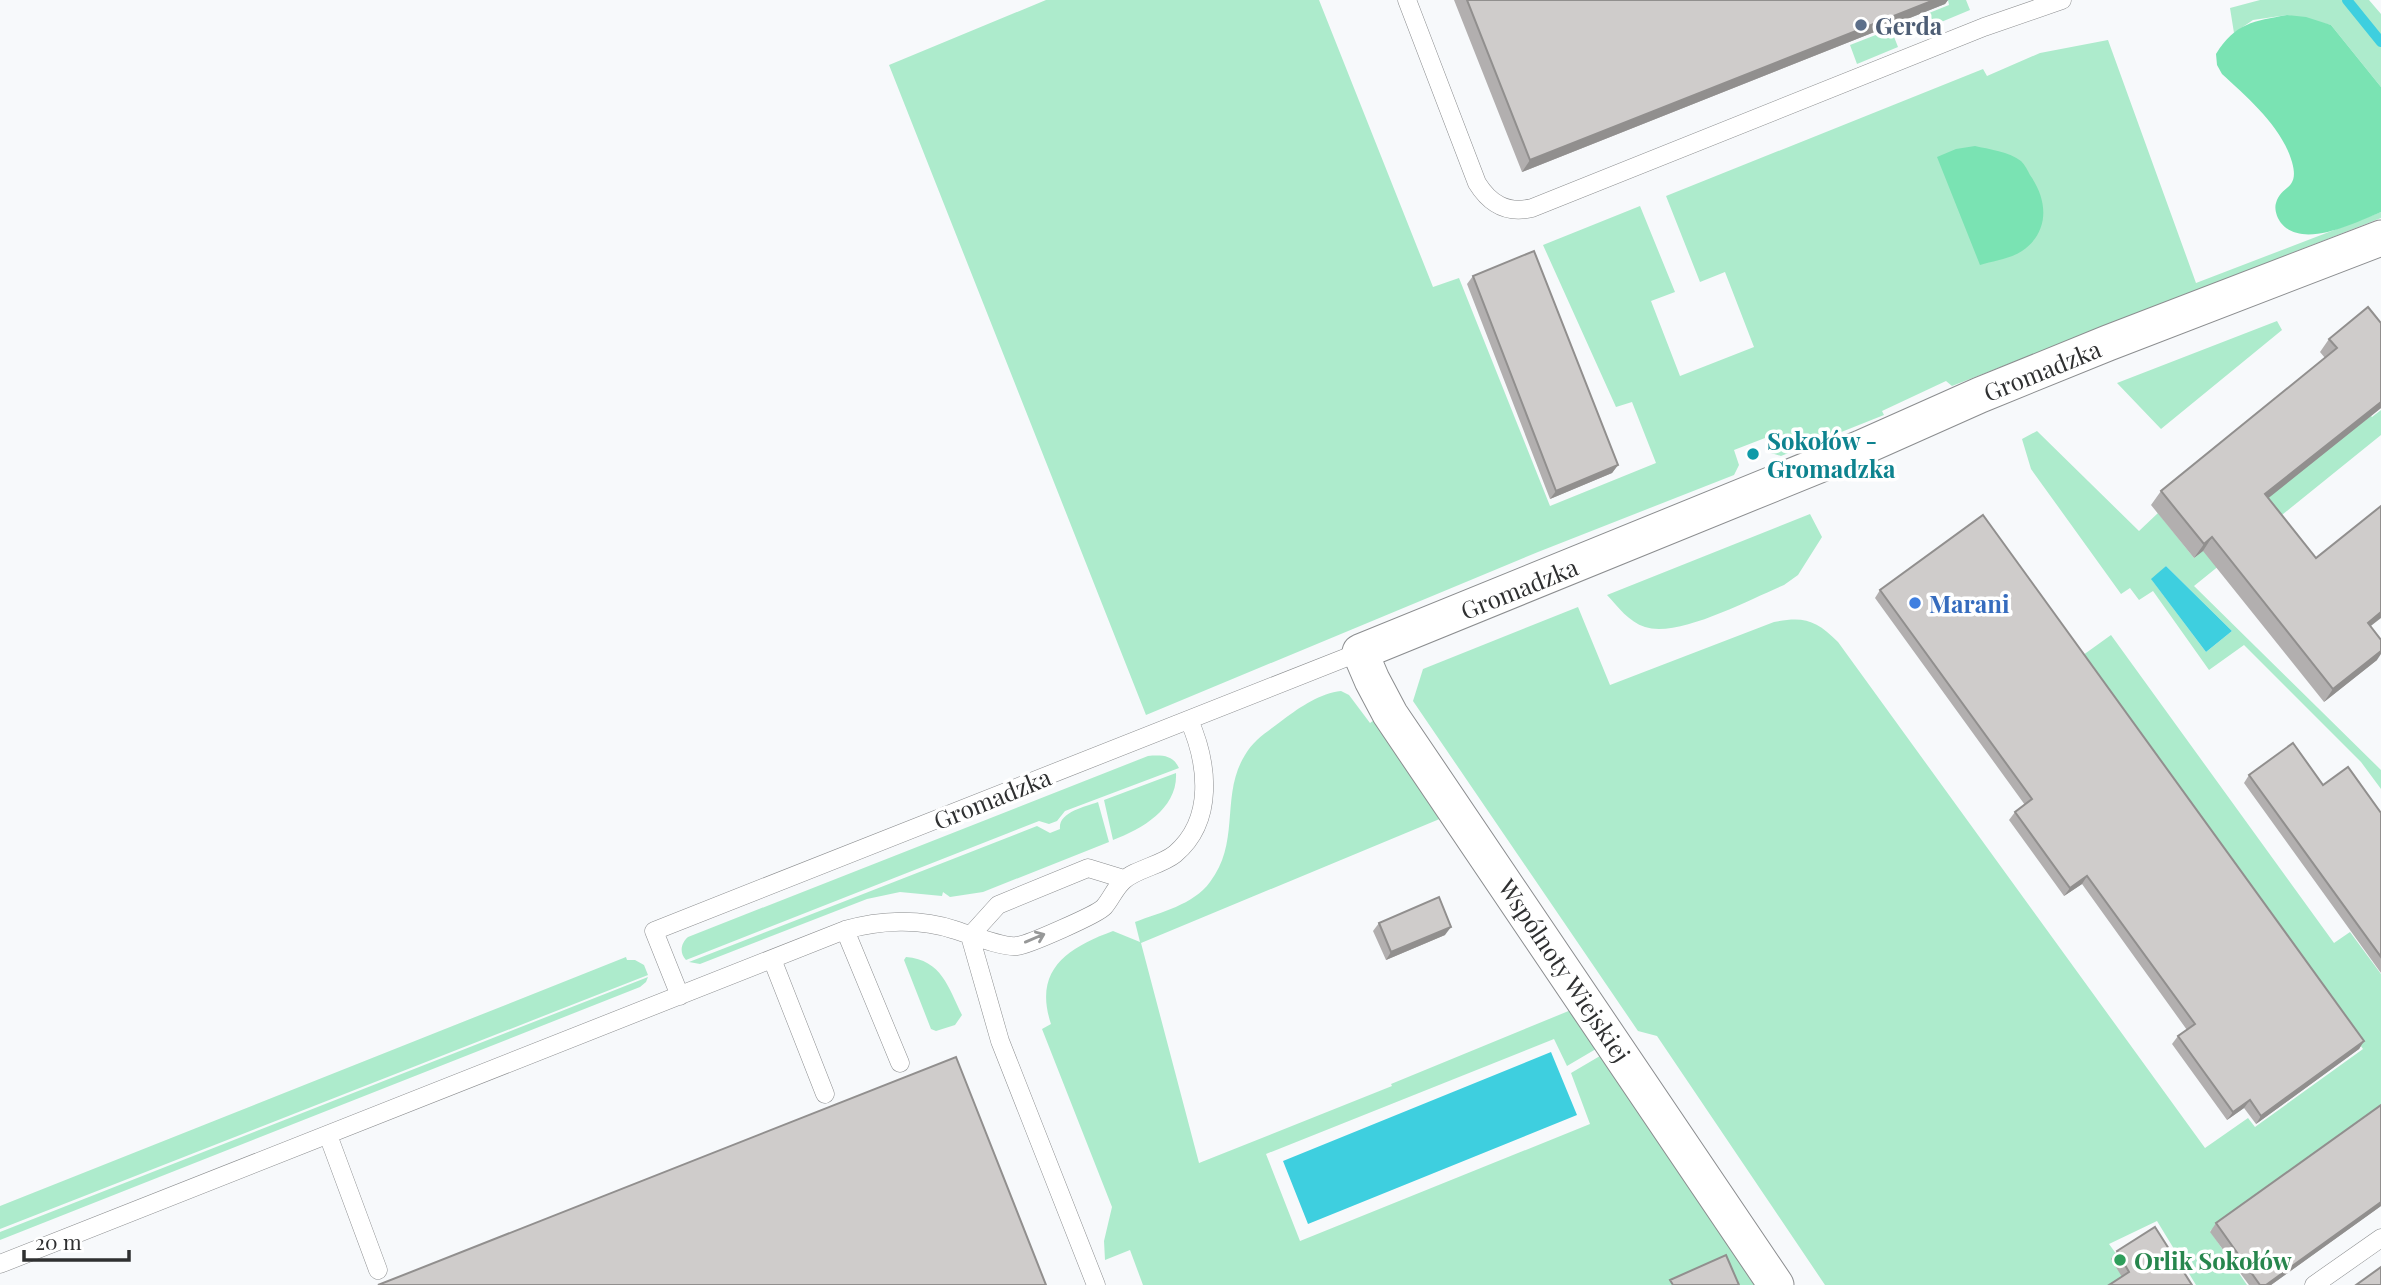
<svg xmlns="http://www.w3.org/2000/svg" width="2381" height="1285" font-family="'Playfair Display',serif">
<style>
.green{fill:#adebcc;fill-rule:evenodd}
.forest{fill:#7ae3b3}
.water{fill:#3ecfdf}
.lines{fill:none;stroke-linecap:round;stroke-linejoin:round}
.stream{stroke:#3ecfdf;stroke-width:10}
.lane-casing{stroke:#8b8d8f;stroke-width:19}
.street-casing{stroke:#8b8d8f;stroke-width:37}
.lane{stroke:#fff;stroke-width:18}
.street{stroke:#fff;stroke-width:35}
.wall{fill:#b2afaf}
.shaded-wall{fill:#918f8e}
.building{fill:#cfcccb;stroke:#918f8e;stroke-width:2}
.oneway{stroke:#979898}
.service-dot{fill:#5c6f8a;stroke:#fff;stroke-width:2.5}
.culture-dot{fill:#0f9aa8;stroke:#fff;stroke-width:2.5}
.shop-dot{fill:#3f7fe0;stroke:#fff;stroke-width:2.5}
.leisure-dot{fill:#2e9e5b;stroke:#fff;stroke-width:2.5}
.labels{text-anchor:middle;dominant-baseline:central;stroke-width:7;stroke-linejoin:round;paint-order:stroke}
.service-label{font-size:24px;font-weight:bold;fill:#4e5e75;stroke:#fff;text-anchor:start}
.street-label{font-size:24px;fill:#2f3031;stroke:#fff}
.culture-label{font-size:24px;font-weight:bold;fill:#0d838f;stroke:#fff;text-anchor:start}
.shop-label{font-size:24px;font-weight:bold;fill:#366cbe;stroke:#fff;text-anchor:start}
.leisure-label{font-size:24px;font-weight:bold;fill:#27864d;stroke:#fff;text-anchor:start}
</style>
<rect width="100%" height="100%" fill="#f7f9fb"/>
<!-- green -->
<path class="green" d="M1046 0H1319L1433 287 1459 278 1550 506 1656 463 1632 402 1616 407 1543 245 1640 206 1675 292 1651 301 1680 376 1754 347 1725 272 1700 282 1666 196 1983 69 1987 76 2040 53 2108 40 2196 283 2381 212V218L1952 386 1946 381 1882 411 1884 415 1781 456 1771 453 1765 438 1734 450 1739 465 1734 475 1538 552 1146 715 889 65Z
M1948 0H1966L1970 10 1934 25 1929 13 1949 5Z
M2260 0H2369L2381 14V87L2331 25 2287 15 2253 20 2234 33 2230 8Z
M1891 29 1898 47 1857 64 1850 45Z
M2277 321 2282 330 2161 429 2117 383Z
M2381 410V435L2194 586 2381 770V789L2361 762 2244 645 2209 670 2153 591 2139 600 2130 588 2121 594 2031 469 2022 439 2037 431 2139 531 2158 513 2194 558 2370 415 2372 417ZM2166 566 2232 631 2206 652 2152 580Z
M1810 514 1822 537 1798 575 1784 585C1750 599 1679 638 1645 627 1629 622 1618 607 1607 595Z
M1578 607 1610 685 1774 622C1804 616 1816 620 1838 642L2205 1148 2248 1118 2255 1127 2363 1049 2079 658 2111 635 2334 943 2350 932 2381 974V1108L2210 1231 2247 1285H2196L2157 1221 2109 1244 2117 1255 2181 1285H1825L1657 1036 1638 1031 1413 701 1423 669Z
M1341 691 1349 695 1370 723 1377 718 1442 818 1141 943 1199 1163 1392 1086 1391 1084 1571 1010 1601 1046 1567 1066 1554 1039 1266 1154 1300 1241 1590 1124 1571 1073 1605 1053 1762 1285H1143L1130 1250 1105 1260 1104 1241 1112 1207 1042 1029 1051 1024C1033 970 1067 948 1113 931L1140 942 1135 922C1161 912 1193 905 1210 882 1241 842 1220 795 1245 755 1254 739 1270 730 1284 719 1300 707 1321 693 1341 691Z
M1148 756C1162 755 1173 755 1179 768L1065 811 1057 821 1049 824 1039 821 686 960C679 953 681 943 688 937Z
M1176 773C1178 808 1143 829 1113 840L1104 800Z
M1098 802 1109 842 983 892 950 897 943 892 942 896 900 892 867 899 700 964 689 962 1037 826 1050 833 1060 829C1058 812 1085 807 1098 802Z
M626 957 627 960H635L644 965 648 975 0 1229V1206Z
M906 957C942 960 948 987 962 1015L955 1025 936 1031 931 1029 904 960Z
M648 977 646 982 640 987 0 1240V1232Z"/>
<!-- forest -->
<path class="forest" d="M2287 15 2306 17 2331 25 2381 87V212C2356 222 2303 250 2281 223 2277 218 2274 209 2276 203 2281 185 2300 190 2292 162 2282 127 2248 98 2222 74L2217 65 2216 54C2235 23 2254 21 2287 15Z
M1975 146C1988 149 2010 152 2021 161 2025 165 2028 171 2030 175 2048 200 2050 232 2022 251 2010 259 1993 261 1980 265L1937 157 1956 149Z"/>
<!-- water -->
<path class="water" d="M2166 566 2232 631 2206 652 2151 579Z
M1551 1052 1577 1115 1308 1224 1283 1161Z"/>
<g class="lines">
<!-- stream -->
<path class="stream" d="M2347 0 2381 42"/>
<defs>
<path id="lane" d="M1407 0 1477 183C1490 204 1507 214 1532 208L1984 27 2062 0
M845 930 900 1063
M970 936 1000 1041 1096 1285
M970 936 998 905 1088 868 1124 879
M772 959 825 1094
M680 996 654 931 1360 652
M328 1135 378 1270
M0 1264 845 930C880 920 920 918 955 930 968 934 1004 948 1017 946 1028 945 1098 914 1104 907 1111 899 1115 888 1123 881 1135 869 1160 866 1175 854 1215 820 1208 763 1189 720
M2314 1285 2381 1238"/>
<path id="street" d="M1776 1285 1390 714 1372 680 1360 652 1861 448 1980 395 2108 343 2381 238"/>
</defs>
<!-- lane casing -->
<use href="#lane" class="lane-casing"/>
<!-- street casing -->
<use href="#street" class="street-casing"/>
<!-- lane -->
<use href="#lane" class="lane"/>
<!-- street -->
<use href="#street" class="street"/>
</g>
<!-- wall -->
<path class="wall" d="M1454 0H1948L1945 4 1522 172Z
M1473 276 1618 465 1612 473 1550 499 1467 284Z
M2329 339 2381 408 2268 498 2370 627 2377 660 2324 702 2203 551 2194 558 2151 505 2161 491 2325 358 2320 352Z
M1880 590 2364 1041 2359 1049 2256 1124 2244 1108 2227 1120 2172 1044 2178 1036 2187 1030 2082 884 2064 896 2009 820 2015 812 2025 805 1875 598Z
M2249 775 2323 785 2381 813V973L2244 783Z
M1379 923 1445 935 1386 960 1373 931Z
M2381 1206 2271 1285H2249L2210 1232 2216 1223Z
M2117 1251 2192 1285 2122 1277 2111 1259Z"/>
<!-- shaded-wall -->
<path class="shaded-wall" d="M1934 0H1948L1945 4 1522 172 1530 160Z
M2381 402V408L2256 508 2265 494Z
M1618 465 1612 473 1550 499 1556 491Z
M2212 537 2203 551 2194 558 2204 544Z
M2381 612V618L2358 636 2368 623Z
M2381 651V654L2377 660 2324 702 2333 689Z
M2087 876 2082 884 2064 896 2070 888Z
M1451 927 1445 935 1386 960 1391 952Z
M2364 1041 2359 1049 2256 1124 2261 1116Z
M2250 1100 2244 1108 2227 1120 2233 1112Z
M2381 1202V1206L2271 1285H2266Z"/>
<!-- building -->
<path class="building" d="M1467 0H1934L1530 160Z
M1534 251 1618 465 1556 491 1473 276Z
M2368 307 2381 323V402L2265 494 2316 558 2381 506V612L2368 623 2381 640V651L2333 689 2212 537 2204 544 2161 491 2337 348 2329 339Z
M1983 515 2364 1041 2261 1116 2250 1100 2233 1112 2178 1036 2195 1024 2087 876 2070 888 2015 812 2032 799 1880 590Z
M2293 743 2323 785 2348 767 2381 813V957L2249 775Z
M1439 897 1451 927 1391 952 1379 923Z
M956 1057 1046 1285H378Z
M2381 1105V1202L2266 1285H2260L2216 1223Z
M2155 1227 2192 1285H2109L2129 1272 2117 1251Z
M1726 1255 1739 1285H1673L1670 1280Z
M2381 1267V1285H2356Z"/>
<!-- one-way arrows -->
<defs><path id="oneway-shaft" d="M-6 0H5M1.5-3L5.5 0L1.5 3" fill="none" stroke-width="1.6" stroke-linecap="round" stroke-linejoin="round" transform="scale(1.75)"/></defs>
<use class="oneway" href="#oneway-shaft" transform="translate(1035 938) rotate(-23)"/>
<!-- markers -->
<circle class="service-dot" cx="1861" cy="25" r="7"/>
<circle class="culture-dot" cx="1753" cy="454" r="7"/>
<circle class="shop-dot" cx="1915" cy="603" r="7"/>
<circle class="leisure-dot" cx="2120" cy="1260" r="7"/>
<g class="labels">
<!-- service labels -->
<g class="service-label">
<text x="1875" y="25">Gerda</text>
</g>
<!-- street labels -->
<g class="street-label">
<text transform="translate(2042 370) rotate(-22)">Gromadzka</text>
<text transform="translate(1519 588) rotate(-22)">Gromadzka</text>
<text transform="translate(992 798) rotate(-22)">Gromadzka</text>
<text transform="translate(1565 970) rotate(56)">Wspólnoty Wiejskiej</text>
</g>
<!-- culture labels -->
<g class="culture-label">
<text x="1767" y="440">Sokołów -<tspan x="1767" dy="28">Gromadzka</tspan></text>
</g>
<!-- shop labels -->
<g class="shop-label">
<text x="1929" y="603">Marani</text>
</g>
<!-- leisure labels -->
<g class="leisure-label">
<text x="2134" y="1260">Orlik Sokołów</text>
</g>
</g>
<!-- scale -->
<path d="M24 1250v10h105v-10" fill="none" stroke="#2f3031" stroke-width="3.5"/>
<text x="35" y="1250" font-size="21" fill="#2f3031" stroke="#ffffff" stroke-width="5" paint-order="stroke">20 m</text>
</svg>
